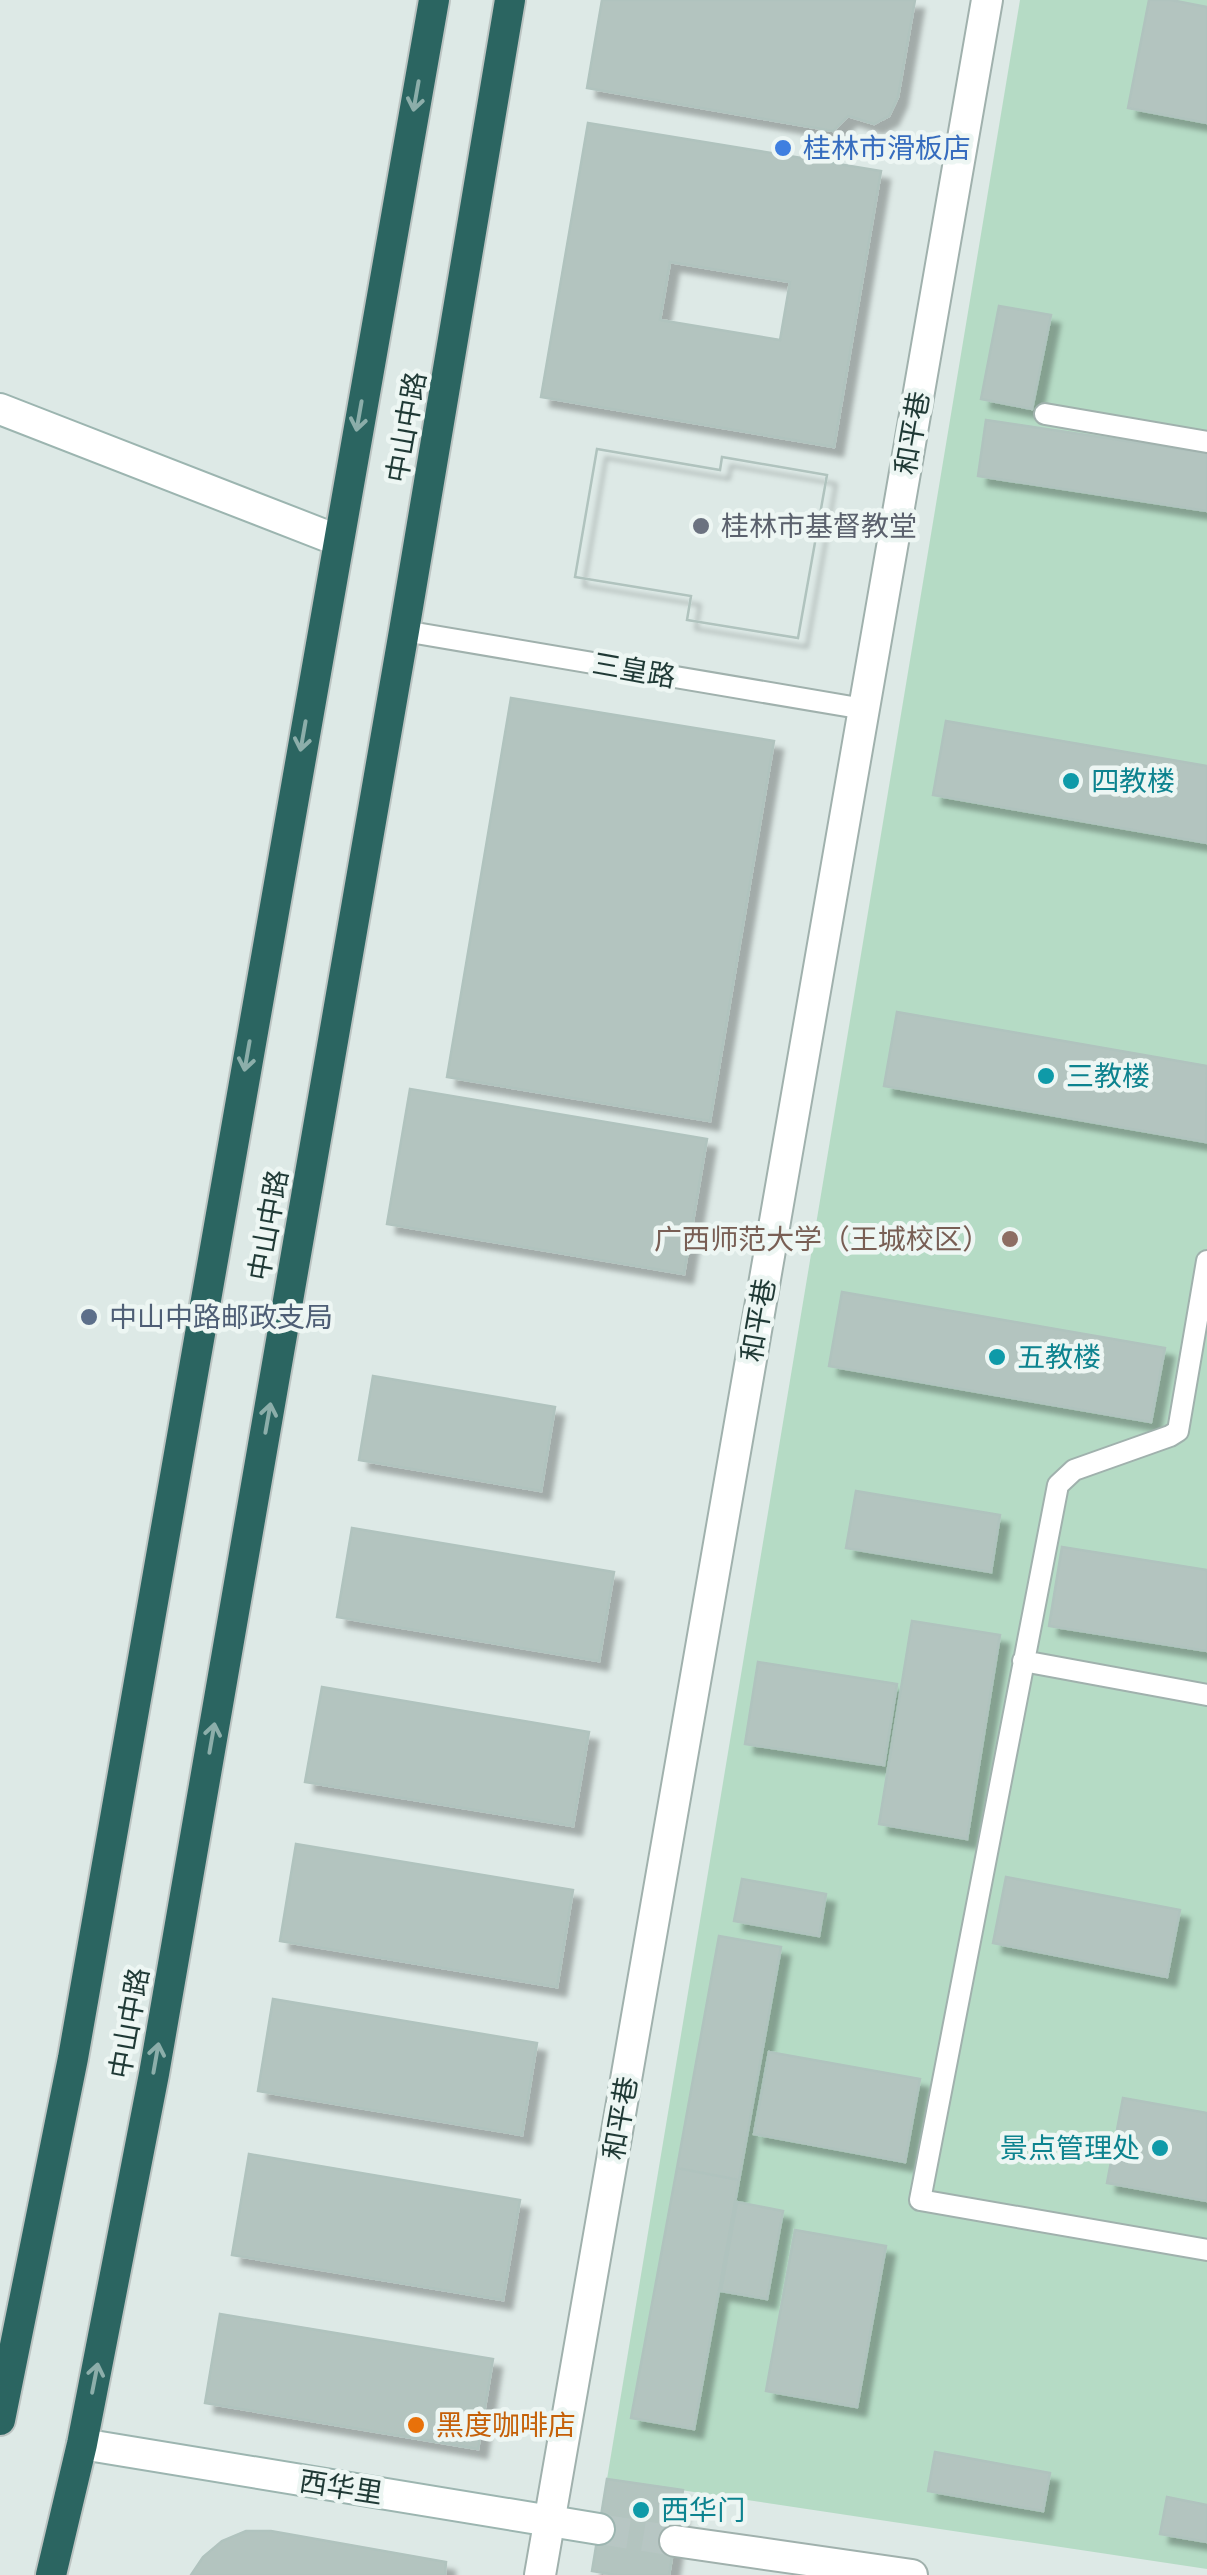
<svg xmlns="http://www.w3.org/2000/svg" width="1207" height="2575" font-family="Figtree,'Noto Sans SC',sans-serif">
<style>
.green{fill:#b5dbc5}
.building{fill:#b3c4bf;stroke:#b0c3be;stroke-width:2.5;fill-rule:evenodd;filter:url(#shadow)}
.lines{fill:none;stroke-linecap:round;stroke-linejoin:round}
.street-tunnel{stroke:#b7c6c3;stroke-width:30;stroke-dasharray:30 15;stroke-linecap:butt}
.lane-casing{stroke:#a0b1ad;stroke-width:24}
.street-casing{stroke:#a0b1ad;stroke-width:34}
.secondary-casing{stroke:#9cb5b0;stroke-width:34}
.highway-casing{stroke:#bcc4c2;stroke-width:34}
.lane{stroke:#fff;stroke-width:20}
.street{stroke:#fff;stroke-width:30}
.secondary{stroke:#fff;stroke-width:30}
.highway{stroke:#2b6561;stroke-width:30}
.oneway{stroke:#8caeaa}
.shop-dot{fill:#3f7fe0;stroke:#edf6f3;stroke-width:4}
.worship-dot{fill:#6b7280;stroke:#edf6f3;stroke-width:4}
.culture-dot{fill:#0f9aa8;stroke:#edf6f3;stroke-width:4}
.education-dot{fill:#8d6e63;stroke:#edf6f3;stroke-width:4}
.service-dot{fill:#5c6f8a;stroke:#edf6f3;stroke-width:4}
.food-dot{fill:#e8710a;stroke:#edf6f3;stroke-width:4}
.labels{text-anchor:middle;dominant-baseline:central;stroke-width:9;stroke-linejoin:round;paint-order:stroke}
.shop-label{font-size:28px;fill:#366cbe;stroke:#edf6f3;text-anchor:start}
.street-label{font-size:28px;fill:#1f3935;stroke:#edf6f3}
.worship-label{font-size:28px;fill:#5b616d;stroke:#edf6f3;text-anchor:start}
.culture-label{font-size:28px;fill:#0d838f;stroke:#edf6f3;text-anchor:start}
.education-label{font-size:28px;fill:#785e54;stroke:#edf6f3;text-anchor:end}
.service-label{font-size:28px;fill:#4e5e75;stroke:#edf6f3;text-anchor:start}
.food-label{font-size:28px;fill:#c56008;stroke:#edf6f3;text-anchor:start}
</style>
<defs>
<filter id="shadow"><feDropShadow dx="9" dy="9" stdDeviation="2.5" flood-color="#0004"/></filter>
</defs>
<rect width="100%" height="100%" fill="#dde9e6"/>
<!-- green -->
<path class="green" d="M1020 0H1207V2569L607 2479Z"/>
<!-- building -->
<path class="building" d="M602 0H915L898 97 889 116 874 124 848 116 833 131 587 88Z
M1149 0H1171L1207 7V123L1128 108Z
M588 123 881 171 834 447 541 397ZM670 262 790 282 780 340 660 320Z
M999 306 1051 315 1032 409 981 399Z
M986 420 1207 453V511L978 476Z
M597 449 720 470 722 457 827 475 798 638 687 620 691 596 575 577Z
M597 449 720 470 722 457 827 475 798 638 687 620 691 596 575 577Z
M511 698 774 741 710 1121 447 1077Z
M946 721 1207 766V843L933 795Z
M897 1012 1207 1066 1206 1142 884 1086Z
M410 1089 707 1139 684 1274 387 1224Z
M842 1292 1165 1348 1151 1422 829 1366Z
M373 1376 555 1407 541 1491 359 1460Z
M856 1491 1000 1515 991 1572 846 1548Z
M352 1528 614 1572 599 1661 337 1617Z
M1062 1547 1207 1570V1651L1049 1626Z
M912 1621 1000 1635 967 1839 879 1824Z
M758 1662 897 1684 884 1765 745 1744Z
M322 1687 589 1732 573 1826 305 1782Z
M296 1844 573 1890 557 1987 280 1941Z
M1006 1877 1180 1910 1167 1977 993 1943Z
M742 1879 826 1894 819 1936 734 1921Z
M719 1936 781 1947 739 2180 677 2168Z
M273 1999 537 2043 522 2135 258 2091Z
M769 2052 920 2079 905 2162 754 2134Z
M1123 2098 1207 2113V2201L1107 2183Z
M249 2154 520 2200 503 2300 232 2255Z
M677 2168 739 2180 694 2429 631 2418Z
M737 2202 783 2211 767 2299 721 2291Z
M795 2230 886 2246 857 2407 766 2391Z
M220 2314 493 2359 478 2449 205 2403Z
M935 2452 1050 2473 1043 2511 928 2491Z
M607 2479 683 2490 669 2575H617L592 2571Z
M1167 2497 1207 2505V2542L1160 2534Z
M246 2531H271L446 2562 445 2575H191L203 2557 222 2541Z"/>
<g class="lines">
<!-- street-tunnel -->
<path class="street-tunnel" d="M599 2529 675 2541"/>
<defs>
<path id="lane" d="M1045 414 1207 442
M404 631 864 709
M1207 1261 1178 1431 1170 1436 1074 1470 1058 1485 920 2200 1207 2250
M1023 1661 1207 1695"/>
<path id="street" d="M675 2541 912 2575
M540 2575 987 0"/>
<path id="secondary" d="M0 409 337 540
M82 2444 599 2529"/>
<path id="highway" d="M0 2420 73 2058 434 0
M51 2575 82 2444 154 2074 404 631 510 0"/>
</defs>
<!-- lane casing -->
<use href="#lane" class="lane-casing"/>
<!-- street casing -->
<use href="#street" class="street-casing"/>
<!-- secondary casing -->
<use href="#secondary" class="secondary-casing"/>
<!-- highway casing -->
<use href="#highway" class="highway-casing"/>
<!-- lane -->
<use href="#lane" class="lane"/>
<!-- street -->
<use href="#street" class="street"/>
<!-- secondary -->
<use href="#secondary" class="secondary"/>
<!-- highway -->
<use href="#highway" class="highway"/>
</g>
<!-- one-way arrows -->
<defs><path id="oneway-shaft" d="M-6 0H5M1.5-3L5.5 0L1.5 3" fill="none" stroke-width="1.6" stroke-linecap="round" stroke-linejoin="round" transform="scale(2.5)"/></defs>
<g class="oneway">
<use href="#oneway-shaft" transform="translate(416 96) rotate(100)"/>
<use href="#oneway-shaft" transform="translate(359 416) rotate(100)"/>
<use href="#oneway-shaft" transform="translate(303 736) rotate(100)"/>
<use href="#oneway-shaft" transform="translate(247 1056) rotate(100)"/>
<use href="#oneway-shaft" transform="translate(268 1418) rotate(-80)"/>
<use href="#oneway-shaft" transform="translate(212 1738) rotate(-80)"/>
<use href="#oneway-shaft" transform="translate(156 2058) rotate(-80)"/>
<use href="#oneway-shaft" transform="translate(95 2378) rotate(-79)"/>
</g>
<!-- markers -->
<circle class="shop-dot" cx="783" cy="148" r="10"/>
<circle class="worship-dot" cx="701" cy="526" r="10"/>
<g class="culture-dot">
<circle cx="1071" cy="781" r="10"/>
<circle cx="1046" cy="1076" r="10"/>
<circle cx="997" cy="1357" r="10"/>
<circle cx="1160" cy="2148" r="10"/>
<circle cx="641" cy="2510" r="10"/>
</g>
<circle class="education-dot" cx="1010" cy="1239" r="10"/>
<circle class="service-dot" cx="89" cy="1317" r="10"/>
<circle class="food-dot" cx="416" cy="2425" r="10"/>
<g class="labels">
<!-- shop labels -->
<g class="shop-label">
<text x="803" y="148">桂林市滑板店</text>
</g>
<!-- street labels -->
<g class="street-label">
<text transform="translate(406 427) rotate(-80)">中山中路</text>
<text transform="translate(912 433) rotate(-80)">和平巷</text>
<text transform="translate(634 670) rotate(10)">三皇路</text>
<text transform="translate(268 1225) rotate(-80)">中山中路</text>
<text transform="translate(758 1320) rotate(-80)">和平巷</text>
<text transform="translate(129 2023) rotate(-80)">中山中路</text>
<text transform="translate(620 2118) rotate(-80)">和平巷</text>
<text transform="translate(341 2487) rotate(9)">西华里</text>
</g>
<!-- worship labels -->
<g class="worship-label">
<text x="721" y="526">桂林市基督教堂</text>
</g>
<!-- culture labels -->
<g class="culture-label">
<text x="1091" y="781">四教楼</text>
<text x="1066" y="1076">三教楼</text>
<text x="1017" y="1357">五教楼</text>
<text x="1140" y="2148" text-anchor="end">景点管理处</text>
<text x="661" y="2510">西华门</text>
</g>
<!-- education labels -->
<g class="education-label">
<text x="990" y="1239">广西师范大学（王城校区）</text>
</g>
<!-- service labels -->
<g class="service-label">
<text x="109" y="1317">中山中路邮政支局</text>
</g>
<!-- food labels -->
<g class="food-label">
<text x="436" y="2425">黑度咖啡店</text>
</g>
</g>
</svg>
